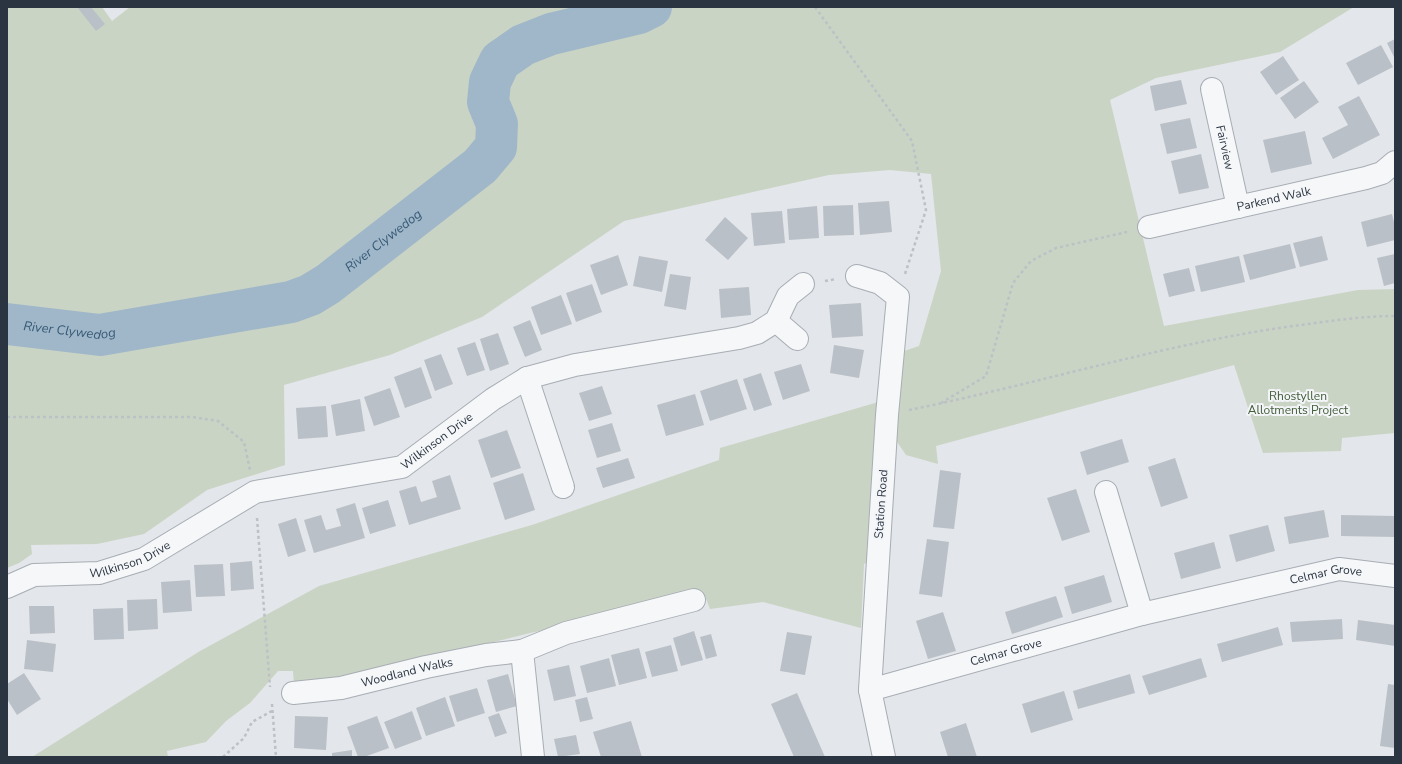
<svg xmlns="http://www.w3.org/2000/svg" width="1402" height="764" font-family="'Nunito Sans',sans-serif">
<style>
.green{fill:#cad4c4}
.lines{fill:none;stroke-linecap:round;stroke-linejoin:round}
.river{stroke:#9fb7c9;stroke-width:42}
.building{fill:#bac0c7}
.minor-casing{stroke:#a8adb4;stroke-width:24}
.path{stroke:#bcc1c6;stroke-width:2.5;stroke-dasharray:3 3;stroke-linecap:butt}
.minor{stroke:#f5f7f9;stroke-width:22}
.labels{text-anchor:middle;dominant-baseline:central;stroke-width:4;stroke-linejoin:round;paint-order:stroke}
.street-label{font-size:12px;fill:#2b3542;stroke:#f3f5f8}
.park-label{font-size:12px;fill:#435d39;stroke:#f3f5f8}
.water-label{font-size:13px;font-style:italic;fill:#375875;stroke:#f3f5f8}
</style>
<rect width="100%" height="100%" fill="#e3e6ea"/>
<!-- green -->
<path class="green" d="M7 7H102L112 21 130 7H1354L1280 52 1156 78 1110 100 1164 326 1358 290 1395 289V433L1342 438 1341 451 1263 453 1234 365 936 446 938 464 906 455 891 433 898 353 919 346 941 271 931 174 890 170 829 175 624 221 482 317 390 355 284 385 285 465 207 490 144 534 97 544 31 545 32 554 19 563 7 568Z
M882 401 871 561 864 564 861 628 763 602 710 609 705 596 530 633 337 681 294 685 293 671H278L250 703 226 721 206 742 167 751 168 757H32L200 651 319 586 532 525 719 460 720 448Z"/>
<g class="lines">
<!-- river -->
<path class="river" id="s1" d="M7 324 100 335 291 302 310 295 328 284 480 166 496 147 497 124 488 102 490 82 500 61 523 45 551 34 639 13 651 7"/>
</g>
<!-- building -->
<path class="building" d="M77 7H91L105 24 96 31Z
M1395 39V59L1387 43Z
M1381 45 1393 67 1358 85 1346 63Z
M1283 56 1299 80 1276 95 1260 72Z
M1181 80 1187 104 1155 111 1150 86Z
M1304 81 1319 102 1295 119 1280 98Z
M1359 96 1380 135 1333 159 1322 138 1348 125 1338 107Z
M1190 118 1197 148 1167 154 1160 124Z
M1305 131 1312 164 1271 173 1263 140Z
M1201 154 1209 188 1179 194 1171 161Z
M889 201 892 232 860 235 858 203Z
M853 205 854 235 824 236 823 206Z
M817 206 819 238 789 240 787 209Z
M782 211 785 243 754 246 751 213Z
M1392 214 1395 226V240L1367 247 1361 222Z
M725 217 748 238 728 260 705 240Z
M1322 236 1328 260 1300 267 1293 243Z
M1290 244 1296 268 1250 280 1243 255Z
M1395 254V283L1384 286 1377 258Z
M618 255 628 285 601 295 590 265Z
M639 256 668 261 662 292 633 286Z
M1239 256 1245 282 1201 292 1195 266Z
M1189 268 1195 291 1169 297 1163 274Z
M670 274 691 277 686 310 664 306Z
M592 284 602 312 576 322 566 293Z
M749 287 751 315 721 318 719 289Z
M561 295 572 324 541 335 531 307Z
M861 303 863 336 832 338 829 305Z
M530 320 542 350 525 357 513 327Z
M498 333 509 364 490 371 480 339Z
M475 342 485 370 467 376 457 348Z
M834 345 864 350 859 378 830 373Z
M441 354 453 384 435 391 424 360Z
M801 364 810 391 783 400 774 372Z
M421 367 432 398 405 408 394 377Z
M761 373 772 405 754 411 743 379Z
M737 379 747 409 710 421 700 391Z
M602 386 612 414 589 421 579 393Z
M390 388 400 417 374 426 364 397Z
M695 394 704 425 666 436 657 405Z
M360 399 365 431 336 436 331 405Z
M326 406 328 437 298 439 296 408Z
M612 423 621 451 597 458 588 430Z
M507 430 521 468 491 478 478 440Z
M1122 439 1129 462 1087 475 1080 452Z
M628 458 635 478 603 488 596 468Z
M1175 458 1188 498 1161 507 1148 467Z
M940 470 961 473 954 529 933 527Z
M523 473 535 510 505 520 493 483Z
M450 475 461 509 409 525 399 491 416 486 421 502 437 497 432 481Z
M1076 489 1090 532 1062 541 1047 498Z
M388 500 396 526 370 534 362 508Z
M355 503 365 538 314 553 304 520 321 515 326 530 341 526 336 509Z
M1324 510 1329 537 1289 544 1284 517Z
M1341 515 1395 516V537L1341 536Z
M296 518 306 551 288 557 278 524Z
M1268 525 1275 551 1236 562 1229 535Z
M927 539 949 542 942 597 919 594Z
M1214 542 1221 568 1181 579 1174 553Z
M252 561 254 589 231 591 230 563Z
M223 564 225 596 196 597 194 565Z
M1104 575 1112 602 1072 614 1064 587Z
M190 580 192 611 163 613 161 582Z
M1056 596 1063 617 1012 634 1005 612Z
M157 599 158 629 128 631 127 600Z
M29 606H54L55 633 30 634Z
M123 608 124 639 94 640 93 609Z
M943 612 956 651 928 659 916 621Z
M1342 619 1343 639 1292 642 1290 622Z
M1358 620 1395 625V646L1356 640Z
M1278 627 1283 645 1222 662 1217 644Z
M694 631 703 660 681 666 673 638Z
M787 632 812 636 805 675 780 671Z
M711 634 717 656 706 659 700 637Z
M27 640 56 644 53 672 24 669Z
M671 645 678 671 652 677 645 652Z
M639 648 647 678 619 685 611 655Z
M609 658 616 686 587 693 580 666Z
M1201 658 1207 677 1149 695 1142 676Z
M569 665 576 696 554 701 547 670Z
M24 673 41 699 17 715 7 699V684Z
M508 674 517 706 496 712 487 680Z
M1130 674 1135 693 1078 709 1073 691Z
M1388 684 1395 685V748L1380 746Z
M477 688 485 713 457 722 449 696Z
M1064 691 1073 720 1031 733 1022 704Z
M797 693 825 757H794L771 704Z
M445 697 455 726 426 736 416 708Z
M587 697 593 719 580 722 575 700Z
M412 711 422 739 395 749 384 722Z
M499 713 507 733 495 737 488 717Z
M295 716 328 717 326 750 294 748Z
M377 716 389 748 364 757H358L347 727Z
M631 721 642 757H601L593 732Z
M966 723 977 757H948L940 732Z
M576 735 580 754 558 757 554 739Z
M352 750V757H332V753Z"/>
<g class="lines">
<defs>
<g id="minor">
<path id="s2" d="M1212 89 1238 207"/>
<path id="s3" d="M1149 227 1366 178 1382 173 1395 162"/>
<path d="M857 276 880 283 898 297 887 415 870 690 884 757"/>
<path d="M776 321 797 339"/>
<path d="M527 378 563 487"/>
<path d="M1106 492 1142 614"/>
<path id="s4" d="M7 587 34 575 99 573 144 559 255 492 402 467 493 399 527 378 575 365 739 338 757 333 776 321 788 296 803 284"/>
<path d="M522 651 533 757"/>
<path id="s5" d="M870 690 1142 614 1339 569 1395 576"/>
<path id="s6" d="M293 693 341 688 426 667 486 655 522 651 566 633 694 600"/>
</g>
</defs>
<!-- minor casing -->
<use href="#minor" class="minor-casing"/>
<!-- path -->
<path class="path" d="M815 7 912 141 926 210 905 274
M825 281 836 279
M941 403 986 376 1013 283 1031 261 1056 248 1127 232
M909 410C1042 383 1173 341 1308 324 1337 320 1366 316 1395 316
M7 417H193L218 421 244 442 250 470
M257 518 270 687
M272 704 276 757
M223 757 244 738 252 722 272 711"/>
<!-- minor -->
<use href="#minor" class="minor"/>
</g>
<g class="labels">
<!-- street labels -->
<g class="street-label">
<text stroke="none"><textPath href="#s2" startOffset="60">Fairview</textPath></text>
<text stroke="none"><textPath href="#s3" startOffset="128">Parkend Walk</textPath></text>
<text stroke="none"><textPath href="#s4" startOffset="464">Wilkinson Drive</textPath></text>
<text transform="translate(881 504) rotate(-86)">Station Road</text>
<text stroke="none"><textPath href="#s4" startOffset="128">Wilkinson Drive</textPath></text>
<text stroke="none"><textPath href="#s5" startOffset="471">Celmar Grove</textPath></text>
<text stroke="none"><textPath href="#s5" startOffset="141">Celmar Grove</textPath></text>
<text stroke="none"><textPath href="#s6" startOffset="116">Woodland Walks</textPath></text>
</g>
<!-- park labels -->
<g class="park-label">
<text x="1298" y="396">Rhostyllen<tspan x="1298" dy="14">Allotments Project</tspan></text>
</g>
<!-- water labels -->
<g class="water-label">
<text stroke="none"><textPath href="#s1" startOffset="399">River Clywedog</textPath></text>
<text stroke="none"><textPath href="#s1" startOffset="63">River Clywedog</textPath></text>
</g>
</g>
<!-- border -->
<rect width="1402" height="764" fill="none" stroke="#2b3542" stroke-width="16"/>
</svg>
